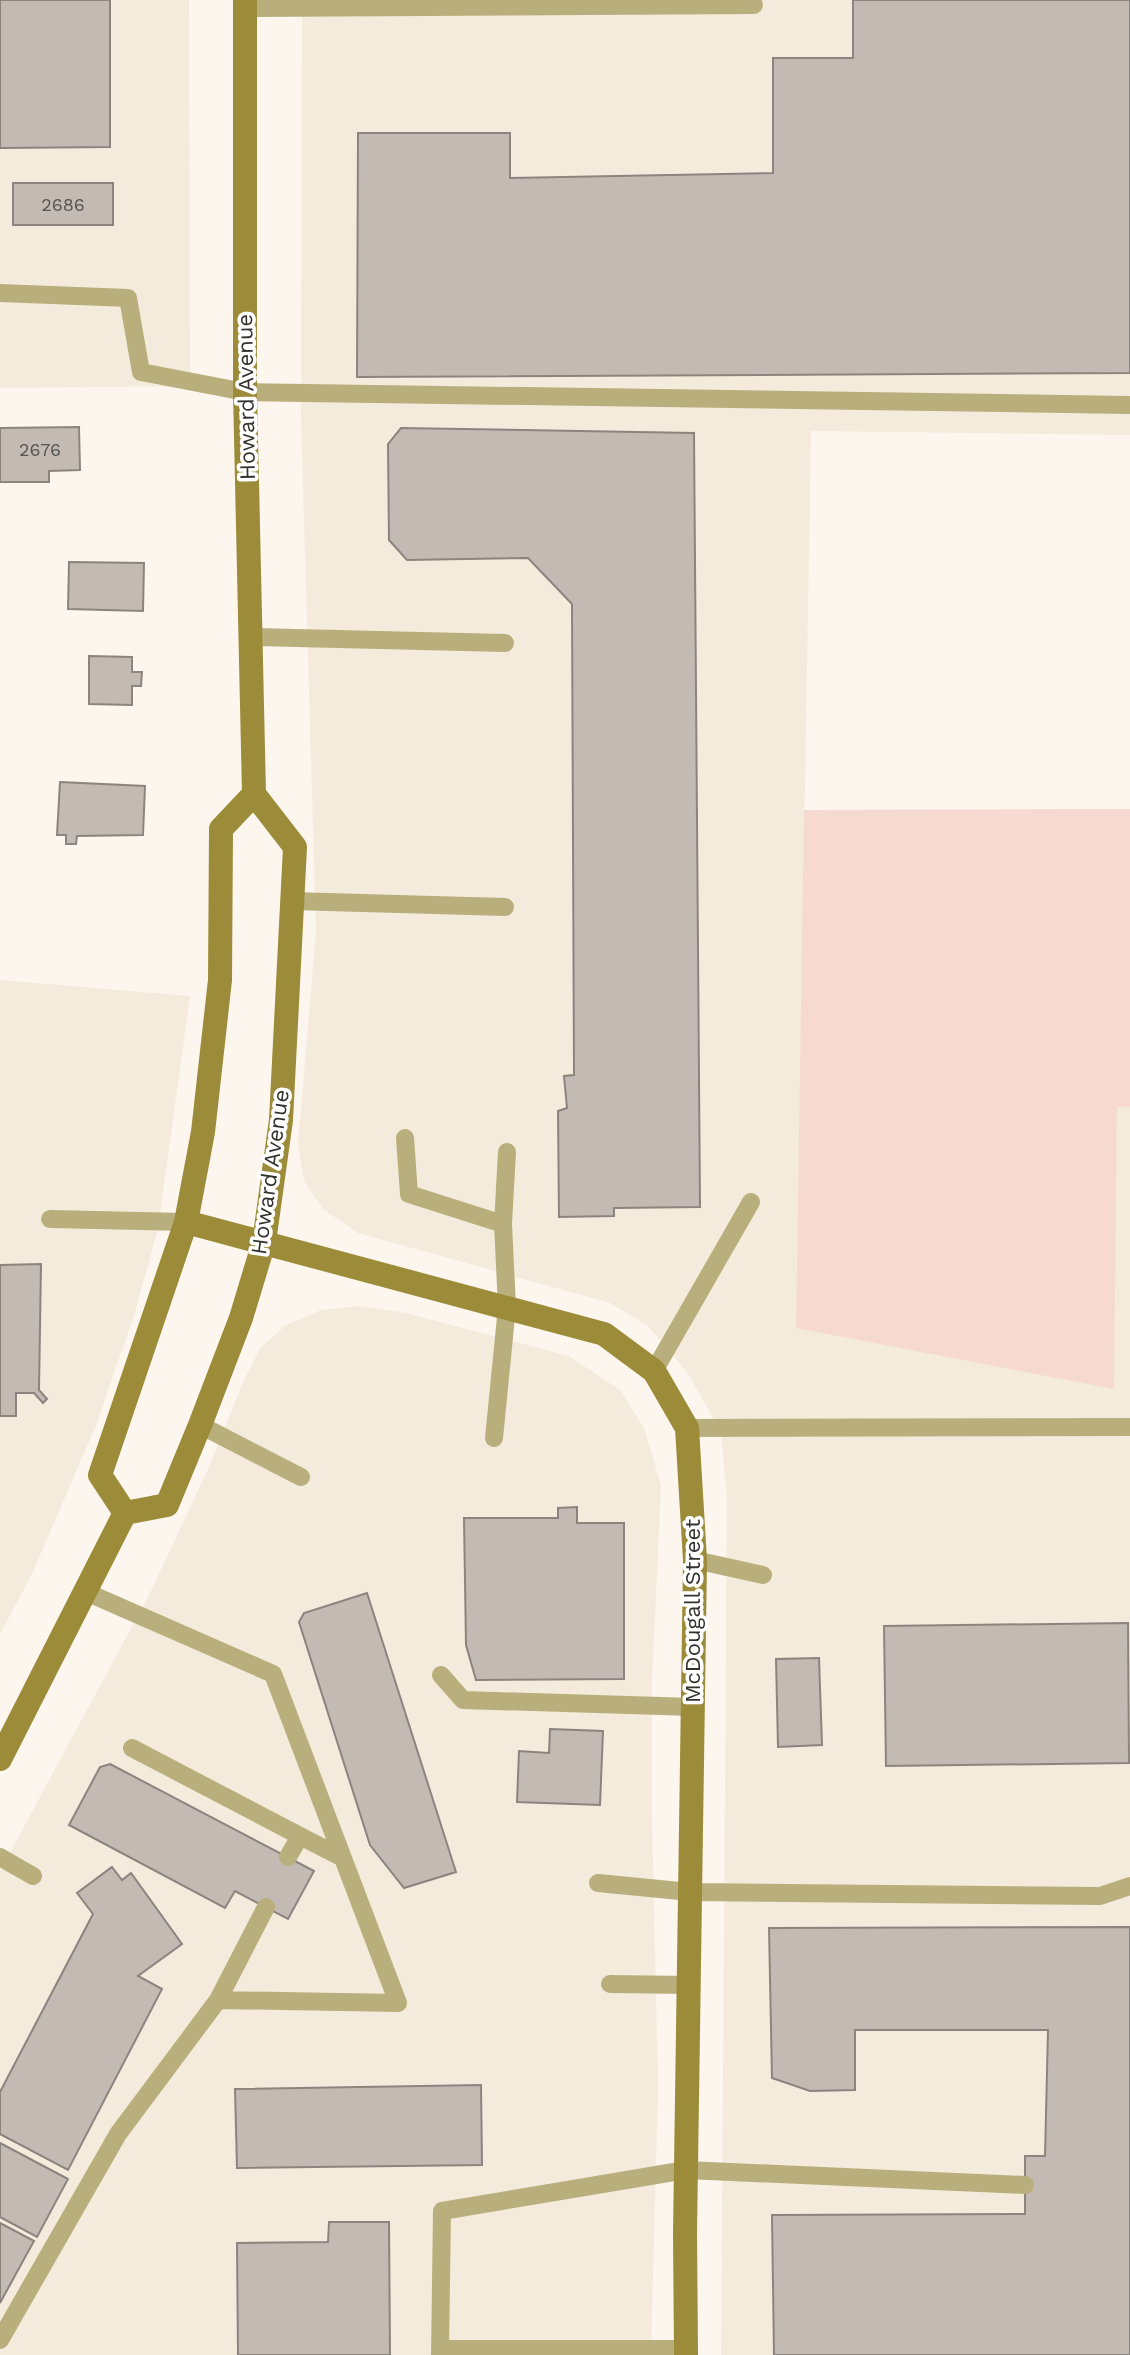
<svg xmlns="http://www.w3.org/2000/svg" width="1130" height="2355" font-family="'Work Sans',sans-serif">
<style>
.built{fill:#f5ebdc}
.green{fill:#f6d9d1}
.building{fill:#c3bab4;stroke:#8c847e;stroke-width:2}
.lines{fill:none;stroke-linecap:round;stroke-linejoin:round}
.lane{stroke:#b9af7c;stroke-width:18}
.secondary{stroke:#9c8b38;stroke-width:24}
.labels{text-anchor:middle;dominant-baseline:central;stroke-width:7;stroke-linejoin:round;paint-order:stroke}
.number-label{font-size:18px;fill:#585450}
.street-label{font-size:22px;fill:#34322f;stroke:#fff}
</style>
<rect width="100%" height="100%" fill="#fcf6ee"/>
<!-- built -->
<path class="built" d="M0 0H189L190 386 0 388Z
M302 0H1130V435L811 431 796 1327 1117 1107H1130V2355H721L727 1501 721 1432 687 1372 648 1326 610 1303 358 1233 323 1209 304 1181 298 1144 316 930 301 418Z
M0 980 190 996 158 1229 135 1312 97 1423 32 1574 0 1634Z
M359 1306 406 1313 569 1356 620 1390 644 1428 661 1485 652 1682V1817L658 2086 651 2355H0V1871L149 1595 209 1467 243 1382 261 1347 286 1325 321 1310Z"/>
<!-- green -->
<path class="green" d="M1130 809V1107H1117L1114 1389 796 1328 804 810Z"/>
<!-- building -->
<path class="building" d="M0 0H110V147L0 148Z
M853 0H1130V373L357 377 358 133H510V178L773 173V58H853Z
M13 183H113V225H13Z
M79 427 80 470 49 471V482H0V428Z
M401 428 694 433 700 1207 614 1208V1216L559 1217 558 1111 567 1108 564 1076 574 1075 572 604 528 558 407 560 389 540 388 444Z
M69 562 144 563 143 611 68 609Z
M89 656 132 657V672H142L141 686H132V705L89 704Z
M60 782 145 786 143 835 77 836 76 844H66V835H57Z
M41 1264 39 1390 47 1399 43 1403 34 1393H16V1416H0V1265Z
M577 1507V1523H624V1679L476 1680 466 1645 464 1518H558V1508Z
M367 1593 456 1872 404 1888 370 1845 299 1622 304 1613Z
M1128 1623 1129 1763 886 1766 884 1626Z
M819 1658 822 1745 778 1747 776 1659Z
M550 1729 603 1731 600 1805 517 1802 519 1751 549 1753Z
M110 1764 314 1871 288 1919 235 1891 225 1908 69 1825 100 1767Z
M112 1867 122 1880 131 1873 182 1944 138 1976 162 1989 68 2170 0 2134V2092L93 1914 77 1893Z
M1130 1927V2355H774L772 2215 1025 2214V2156H1045L1048 2030H855V2090L810 2091 772 2078 769 1928Z
M481 2085 482 2165 237 2168 235 2089Z
M0 2143 68 2179 37 2237 0 2217Z
M329 2222H389L390 2355H238L237 2243 328 2242Z
M0 2223 34 2241 0 2303Z"/>
<g class="lines">
<!-- lane -->
<path class="lane" d="M245 8 754 5
M0 293 128 298 141 372 245 392 1130 405
M249 637 505 643
M292 901 505 907
M405 1138 409 1194 503 1224
M50 1219 186 1222
M654 1371 751 1202
M200 1425 301 1477
M687 1428 1130 1427
M494 1438 507 1307 503 1224 507 1152
M695 1560 763 1575
M441 1675 463 1700 693 1707
M132 1748 300 1836
M0 1857 33 1876
M288 1857 300 1836 343 1858
M598 1883 690 1892 1100 1896 1130 1886
M610 1984 689 1985
M218 2000 266 1907
M0 2340 118 2134 218 2000 398 2003 273 1674 86 1592
M440 2349H686
M440 2355 442 2211 686 2170 1025 2185"/>
<!-- secondary -->
<path class="secondary" d="M186 1222 604 1334 654 1371 687 1428 695 1560 685 2233 686 2355
M125 1513 167 1505 200 1425 241 1318 264 1242 281 1120 295 847 254 794 245 392V0
M125 1513 100 1475 186 1222 203 1132 220 980 221 829 254 794
M0 1759 125 1513"/>
</g>
<g class="labels">
<!-- number labels -->
<g class="number-label">
<text x="63" y="204">2686</text>
<text x="40" y="449">2676</text>
</g>
<!-- street labels -->
<g class="street-label">
<text transform="translate(246 397) rotate(-91)">Howard Avenue</text>
<text transform="translate(270 1172) rotate(-82)">Howard Avenue</text>
<text transform="translate(692 1611) rotate(-90)">McDougall Street</text>
</g>
</g>
</svg>
